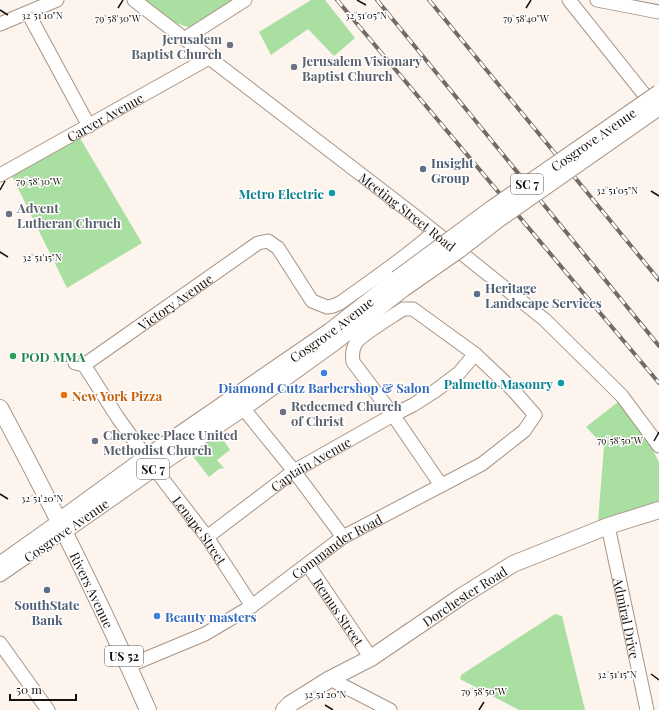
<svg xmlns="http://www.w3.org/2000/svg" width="659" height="710" font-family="'Playfair Display',serif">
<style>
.green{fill:#aadfa2}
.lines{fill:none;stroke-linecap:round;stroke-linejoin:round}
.minor-casing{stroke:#a99484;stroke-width:15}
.major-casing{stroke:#a99484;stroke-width:18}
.minor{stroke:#fff;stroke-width:13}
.major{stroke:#fff;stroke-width:16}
.rail-casing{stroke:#726b64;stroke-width:4}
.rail{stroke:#fff;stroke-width:2.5;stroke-dasharray:8;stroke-linecap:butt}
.major-bridge-casing{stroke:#a99484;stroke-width:18;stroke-linecap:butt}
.major-bridge{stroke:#fff;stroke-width:16}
.ticks{fill:none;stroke:#18110b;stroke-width:1.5}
.worship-dot{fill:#6b7280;stroke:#fff;stroke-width:1.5}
.service-dot{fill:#5c6f8a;stroke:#fff;stroke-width:1.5}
.culture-dot{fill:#0f9aa8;stroke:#fff;stroke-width:1.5}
.leisure-dot{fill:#2e9e5b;stroke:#fff;stroke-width:1.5}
.shop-dot{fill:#3f7fe0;stroke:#fff;stroke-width:1.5}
.food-dot{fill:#e8710a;stroke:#fff;stroke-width:1.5}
.labels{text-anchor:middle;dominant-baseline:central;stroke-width:3;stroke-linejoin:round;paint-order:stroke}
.shield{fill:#fff;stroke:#5d5854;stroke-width:1}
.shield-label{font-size:12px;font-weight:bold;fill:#18110b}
.worship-label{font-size:13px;font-weight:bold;fill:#5b616d;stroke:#fff;text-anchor:start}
.street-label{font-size:13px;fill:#18110b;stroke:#fff}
.service-label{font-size:13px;font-weight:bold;fill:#4e5e75;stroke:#fff;text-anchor:start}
.culture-label{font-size:13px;font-weight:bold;fill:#0d838f;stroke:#fff;text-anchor:end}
.leisure-label{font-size:13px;font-weight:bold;fill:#27864d;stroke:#fff;text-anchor:start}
.shop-label{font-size:13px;font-weight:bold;fill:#366cbe;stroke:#fff}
.food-label{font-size:13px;font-weight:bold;fill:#c56008;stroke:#fff;text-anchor:start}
.ticks-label{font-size:10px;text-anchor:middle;fill:#18110b;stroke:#fff;stroke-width:3;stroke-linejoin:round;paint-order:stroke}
</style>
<rect width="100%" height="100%" fill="#fdf4ed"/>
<!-- green -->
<path class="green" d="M143 0H234L191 28 172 22Z
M311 0H325L355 38 334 56 308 29 271 55 259 32Z
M77 133 142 243 67 288 9 170Z
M618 402 647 439 659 462V504L598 522 604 446 586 427Z
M219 433 230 450 217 460 224 468 219 469 209 477 191 454Z
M555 614 562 616 585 710H519L460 679 461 675Z"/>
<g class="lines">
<defs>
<g id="minor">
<path id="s1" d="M134 0 415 216 545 320 622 396 659 446"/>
<path d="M569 0 655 108"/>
<path d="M597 0 659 12"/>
<path d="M28 13 89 126"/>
<path d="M0 24 57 0"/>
<path d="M184 39 245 0"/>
<path id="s2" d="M0 175 209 58"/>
<path id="s3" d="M75 363 84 365 118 418 154 468 207 537 252 606"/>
<path id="s4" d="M84 365 258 243 268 241 278 248 312 301 327 307 333 306 340 303C372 280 405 258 434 232"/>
<path d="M243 408 294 471 343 537"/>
<path id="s5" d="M608 526 647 710"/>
<path id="s6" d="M207 537 294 471 393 415 413 405 435 391 459 373 475 354"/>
<path d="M0 563 59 521"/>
<path id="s7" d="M308 565 371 658"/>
<path d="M0 575 64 531"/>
<path d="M0 643 48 710"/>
<path id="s8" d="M128 666 205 634 252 606 343 537 482 464 524 431 535 415 513 390 475 354 413 309H403C393 316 361 335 356 343 352 349 352 355 353 362L393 415 441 485"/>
<path d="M330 679 390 710"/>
</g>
<g id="major">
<path id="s9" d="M0 408C53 507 103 607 148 710"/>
<path id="s10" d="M59 521 147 457 329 332 397 279"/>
<path d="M64 531 154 468 243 408 336 341 404 288"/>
<path id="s11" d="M284 710 290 704 330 679 371 658 462 596 513 564 608 526 659 510"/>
</g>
</defs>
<!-- minor casing -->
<use href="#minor" class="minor-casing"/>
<!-- major casing -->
<use href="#major" class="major-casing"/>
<!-- minor -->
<use href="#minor" class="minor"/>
<!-- major -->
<use href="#major" class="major"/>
<defs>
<path id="rail" d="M337 0 659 383
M377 0 659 346
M429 0 659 280"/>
</defs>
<!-- rail casing -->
<use href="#rail" class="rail-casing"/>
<!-- rail -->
<use href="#rail" class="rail"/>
<defs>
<g id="major-bridge">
<path id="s12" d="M397 279 493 208 659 93"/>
<path d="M404 288 460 249 500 218 659 107"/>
</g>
</defs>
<!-- major-bridge casing -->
<use href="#major-bridge" class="major-bridge-casing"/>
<!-- major-bridge -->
<use href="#major-bridge" class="major-bridge"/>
</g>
<!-- ticks -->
<path class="ticks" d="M357 0 366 5M118 8 123 0M526 8 531 0M0 10 8 15M0 190 5 181M651 191 659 196M0 252 8 257M654 441 659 432M0 494 8 499M651 674 659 680M325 705 333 710M479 710 484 702"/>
<!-- markers -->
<g class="worship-dot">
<circle cx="230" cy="45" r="4"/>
<circle cx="294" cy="67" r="4"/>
<circle cx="9" cy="214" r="4"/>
<circle cx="283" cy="412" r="4"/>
<circle cx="95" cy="441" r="4"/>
</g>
<g class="service-dot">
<circle cx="423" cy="169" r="4"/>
<circle cx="477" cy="294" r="4"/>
<circle cx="47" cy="590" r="4"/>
</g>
<g class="culture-dot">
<circle cx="332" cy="193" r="4"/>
<circle cx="561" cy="383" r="4"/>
</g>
<circle class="leisure-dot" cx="13" cy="356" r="4"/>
<g class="shop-dot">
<circle cx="324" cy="373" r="4"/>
<circle cx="157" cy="616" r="4"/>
</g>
<circle class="food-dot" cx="64" cy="395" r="4"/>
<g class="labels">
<!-- shield labels -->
<g class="shield">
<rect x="511" y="174" width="32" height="20" rx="3"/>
<rect x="137" y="459" width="32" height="20" rx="3"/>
<rect x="105" y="646" width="38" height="20" rx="3"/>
</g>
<g class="shield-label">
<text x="527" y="184">SC 7</text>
<text x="153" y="469">SC 7</text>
<text x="124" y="656">US 52</text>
</g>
<!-- worship labels -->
<g class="worship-label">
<text x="222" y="38" text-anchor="end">Jerusalem<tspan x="222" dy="15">Baptist Church</tspan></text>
<text x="302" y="60">Jerusalem Visionary<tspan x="302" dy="15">Baptist Church</tspan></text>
<text x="17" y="207">Advent<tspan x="17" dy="15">Lutheran Chruch</tspan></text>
<text x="291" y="405">Redeemed Church<tspan x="291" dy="15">of Christ</tspan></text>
<text x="103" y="434">Cherokee Place United<tspan x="103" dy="15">Methodist Church</tspan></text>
</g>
<!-- street labels -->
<g class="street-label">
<text stroke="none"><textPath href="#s2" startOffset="120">Carver Avenue</textPath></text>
<text stroke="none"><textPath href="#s12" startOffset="241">Cosgrove Avenue</textPath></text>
<text stroke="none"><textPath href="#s1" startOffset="346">Meeting Street Road</textPath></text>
<text stroke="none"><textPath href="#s4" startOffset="111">Victory Avenue</textPath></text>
<text stroke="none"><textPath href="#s10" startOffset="333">Cosgrove Avenue</textPath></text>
<text stroke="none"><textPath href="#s6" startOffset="127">Captain Avenue</textPath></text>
<text transform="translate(66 530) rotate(-35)">Cosgrove Avenue</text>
<text stroke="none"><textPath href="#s3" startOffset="211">Lenape Street</textPath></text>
<text stroke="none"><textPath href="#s8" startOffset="242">Commander Road</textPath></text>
<text stroke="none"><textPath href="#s9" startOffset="204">Rivers Avenue</textPath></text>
<text stroke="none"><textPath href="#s11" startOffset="214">Dorchester Road</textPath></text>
<text stroke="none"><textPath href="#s7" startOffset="56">Remus Street</textPath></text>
<text stroke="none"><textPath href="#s5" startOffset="94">Admiral Drive</textPath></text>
</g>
<!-- service labels -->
<g class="service-label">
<text x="431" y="162">Insight<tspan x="431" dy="15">Group</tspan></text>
<text x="485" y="287">Heritage<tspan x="485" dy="15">Landscape Services</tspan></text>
<text x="47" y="604" text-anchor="middle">SouthState<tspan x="47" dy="15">Bank</tspan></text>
</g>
<!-- culture labels -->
<g class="culture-label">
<text x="324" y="193">Metro Electric</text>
<text x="553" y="383">Palmetto Masonry</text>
</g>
<!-- leisure labels -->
<g class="leisure-label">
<text x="21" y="356">POD MMA</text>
</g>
<!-- shop labels -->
<g class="shop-label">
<text x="324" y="387">Diamond Cutz Barbershop &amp; Salon</text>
<text x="165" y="616" text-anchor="start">Beauty masters</text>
</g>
<!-- food labels -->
<g class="food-label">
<text x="72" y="395">New York Pizza</text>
</g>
</g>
<g class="ticks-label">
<text x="42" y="19">32°51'10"N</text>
<text x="366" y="19">32°51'05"N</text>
<text x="118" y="22">79°58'30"W</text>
<text x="526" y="22">79°58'40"W</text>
<text x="39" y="185">79°58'30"W</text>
<text x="617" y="194">32°51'05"N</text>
<text x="42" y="261">32°51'15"N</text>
<text x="620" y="444">79°58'50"W</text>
<text x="42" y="502">32°51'20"N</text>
<text x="617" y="678">32°51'15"N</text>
<text x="484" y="695">79°58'50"W</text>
<text x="325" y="698">32°51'20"N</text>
</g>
<!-- scale -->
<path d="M10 694v6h66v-6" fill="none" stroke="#18110b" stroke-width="2"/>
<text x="16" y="694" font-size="12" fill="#18110b" stroke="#ffffff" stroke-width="3" paint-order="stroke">50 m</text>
</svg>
